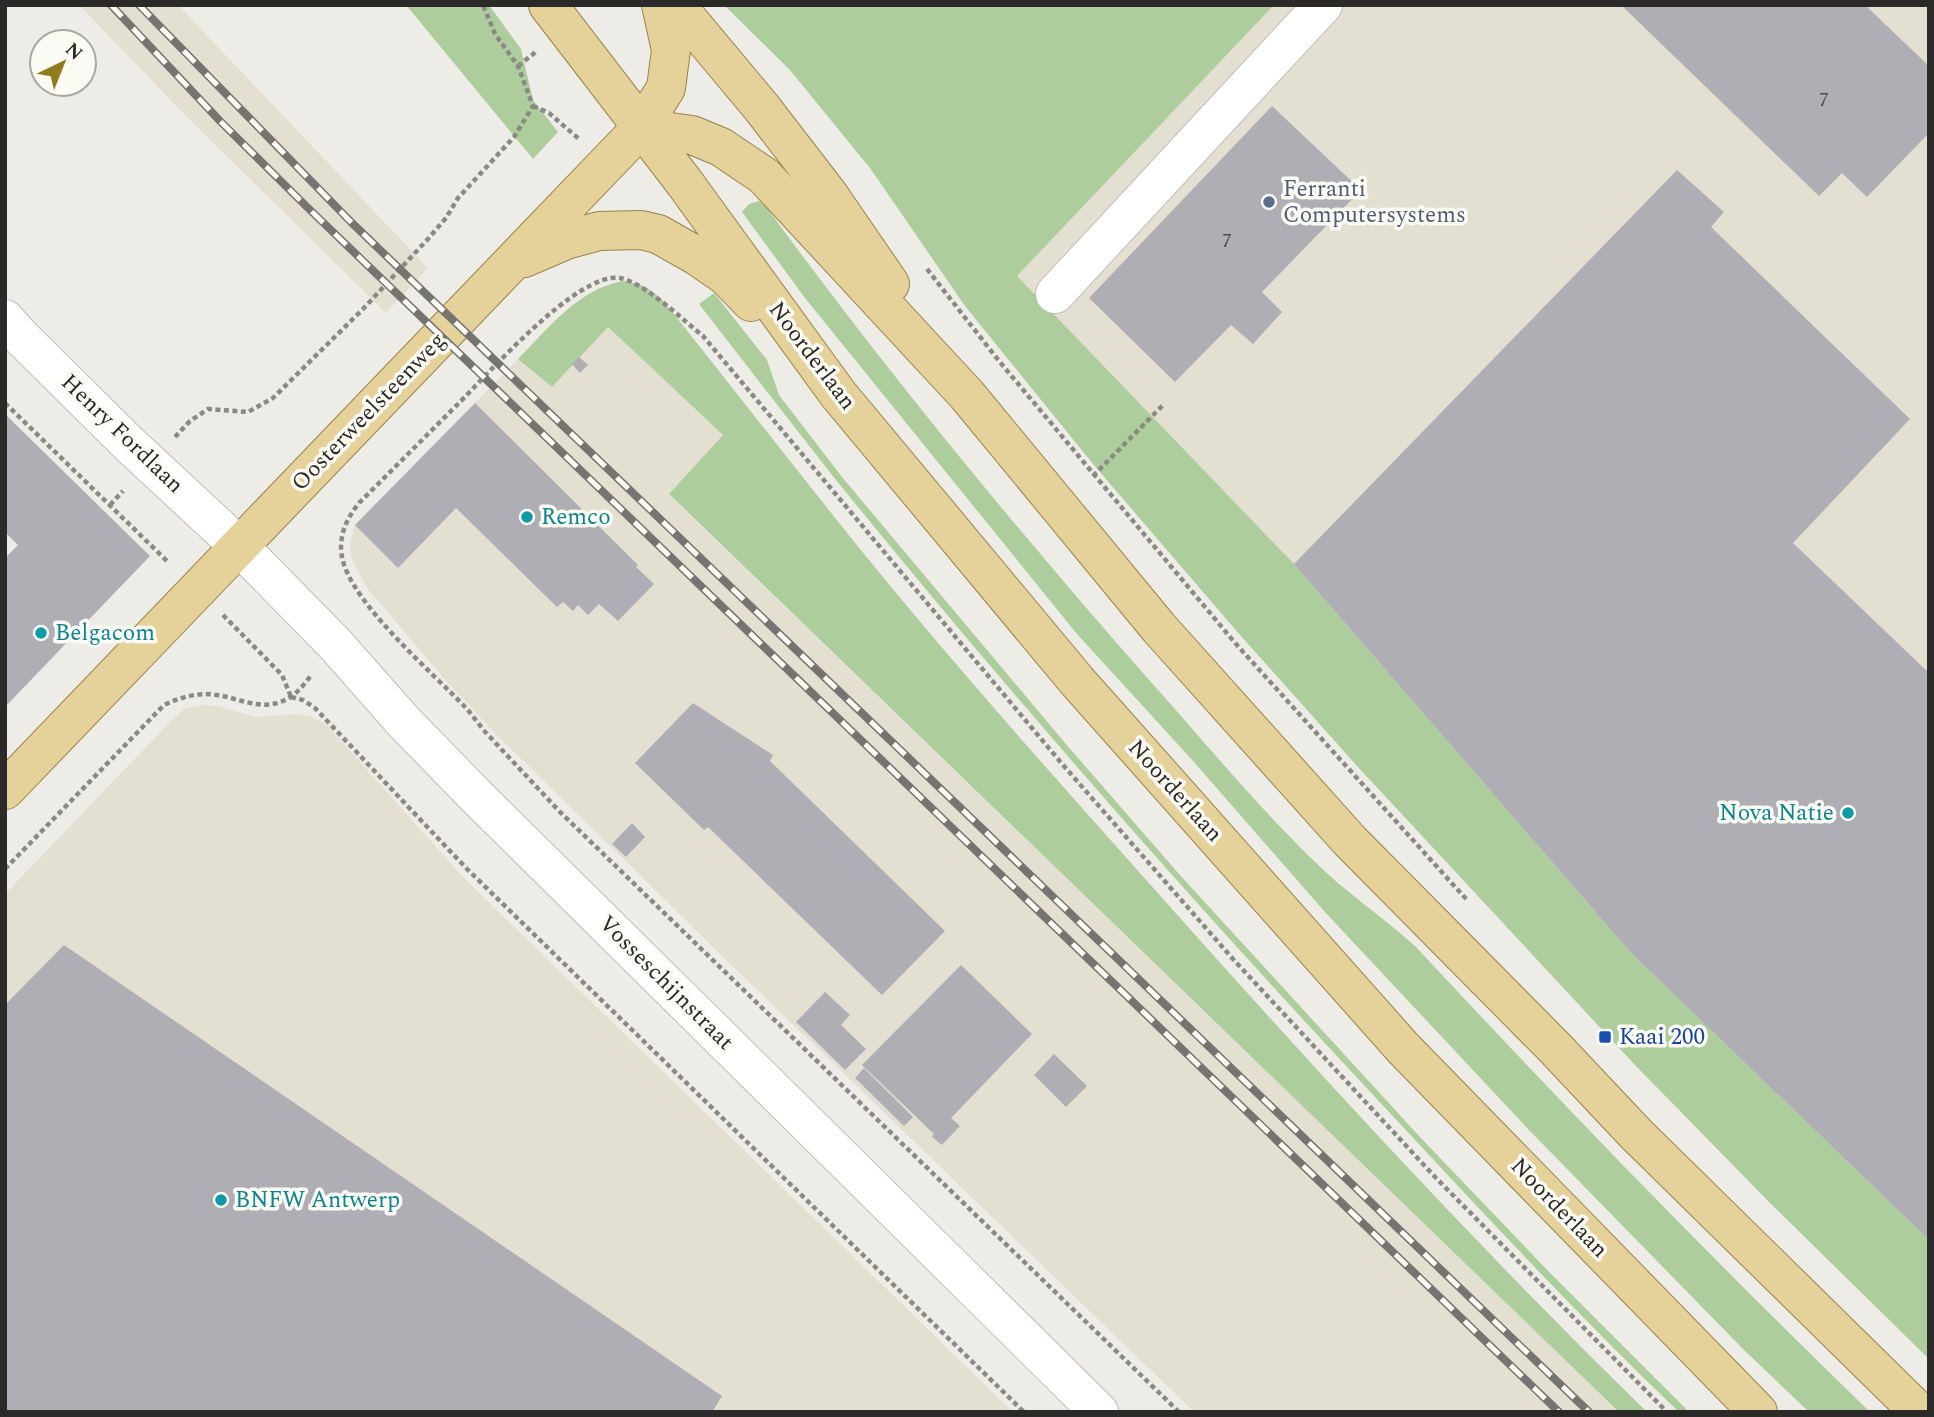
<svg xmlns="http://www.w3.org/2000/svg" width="1934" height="1417" font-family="Spectral,serif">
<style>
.built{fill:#e3e0d2}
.green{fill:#aecd9c}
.building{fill:#afaeb4}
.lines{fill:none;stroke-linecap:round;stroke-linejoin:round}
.minor-casing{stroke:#c0beb8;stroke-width:40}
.major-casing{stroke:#988347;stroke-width:40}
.path{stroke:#8a8985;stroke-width:4.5;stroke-dasharray:5 3.5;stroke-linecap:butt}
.minor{stroke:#fff;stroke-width:38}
.major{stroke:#e5d19a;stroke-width:38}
.rail-casing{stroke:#757470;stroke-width:8}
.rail{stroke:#fbfaf3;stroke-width:5;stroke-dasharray:16;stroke-linecap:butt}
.service-dot{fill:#5c6f8a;stroke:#fbfaf3;stroke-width:2.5}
.culture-dot{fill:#0f9aa8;stroke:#fbfaf3;stroke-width:2.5}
.transit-dot{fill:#1a4fb4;stroke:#fbfaf3;stroke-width:2.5}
.labels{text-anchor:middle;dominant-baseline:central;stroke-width:7;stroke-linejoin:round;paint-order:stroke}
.number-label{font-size:19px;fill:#4c4b4b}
.service-label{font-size:23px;fill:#4e5e75;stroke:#fbfaf3;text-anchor:start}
.street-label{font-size:23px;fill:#2b2a28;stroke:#fbfaf3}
.culture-label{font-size:23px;fill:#0d838f;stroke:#fbfaf3;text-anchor:start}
.transit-label{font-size:23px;fill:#164399;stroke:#fbfaf3;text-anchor:start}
</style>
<rect width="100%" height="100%" fill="#eeece6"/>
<!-- built -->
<path class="built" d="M79 5H178L428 268 386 313 184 114Z
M739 5H1929V1303L870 168Z
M608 327 723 435 669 495 1619 1412H1194L721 955 492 730 448 683 367 588 351 557 350 543 355 525 518 359 552 387Z
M201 705 218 706 255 717 295 714 311 716 328 726 462 876 1013 1412H5V894L169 723 184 709Z"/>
<!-- green -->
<path class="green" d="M406 5H489L521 49 533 100 558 132 533 159Z
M724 5H1274L1017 276 1294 564 1632 954 1929 1240V1359L1771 1204 1634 1064 1357 766 1240 635 1093 464 965 306 870 168 789 69Z
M759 201 767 208C887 372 1016 529 1150 681 1204 741 1256 805 1314 861 1345 892 1382 916 1415 946 1563 1105 1714 1261 1870 1412H1809L1744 1350 1528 1129 1324 911 1194 762 1077 634 805 298 742 212 749 204Z
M623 281C642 283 653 290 666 304 731 386 795 468 860 549 968 682 1083 809 1197 937 1342 1099 1491 1260 1647 1412H1619L669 494 723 435 608 327 552 387 518 359C549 328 578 289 623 281Z
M714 293 767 360 779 395 842 477 1065 743 1179 874 1419 1136 1553 1276 1689 1412H1679C1573 1311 1474 1203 1374 1096 1188 897 1008 692 836 480 790 422 745 363 699 304Z"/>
<!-- building -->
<path class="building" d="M1621 5H1865L1929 66V133L1867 197 1842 173 1819 196Z
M1272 106 1361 190 1262 292 1282 312 1253 344 1231 325 1175 382 1089 298Z
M1677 170 1724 212 1711 227 1910 419 1793 543 1929 673V1240L1632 954 1294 564Z
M579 357 588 365 580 373 572 364Z
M475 403 638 565 636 567 654 584 618 621 599 604 588 615 578 605 573 611 563 602 557 607 456 508 398 568 355 525Z
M5 414 150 556 5 707V558L18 545 5 532Z
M693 703 773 755 770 761 945 931 882 995 708 827 704 830 635 763Z
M632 823 645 837 626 857 612 844Z
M64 945 722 1396 712 1412H5V1005Z
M961 965 1032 1034 951 1118 960 1126 942 1145 932 1137 934 1134 862 1065Z
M825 992 850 1015 841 1025 866 1049 845 1070 796 1022Z
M1054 1054 1087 1086 1066 1107 1034 1075Z
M864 1068 913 1117 904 1126 855 1078Z"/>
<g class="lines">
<defs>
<path id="minor" d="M1055 294 1323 5
M5 319 20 336 128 443 240 547 336 645 403 721 475 795 1099 1412"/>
<path id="major" d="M548 5 684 182 838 394 1077 681 1403 1048 1758 1412
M676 5 762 108 829 195 890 284
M641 128 692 135 721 147 764 176 967 395 1159 628 1350 841 1555 1048 1636 1134 1919 1412
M524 258 566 240 599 231 641 230 658 234 697 256 726 276 751 302
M5 790 641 128 666 88 671 50 661 5"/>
</defs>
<!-- minor casing -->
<use href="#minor" class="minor-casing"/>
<!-- major casing -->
<use href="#major" class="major-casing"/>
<!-- path -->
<path class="path" d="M518 66 537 51
M533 106 549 113 579 139
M927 269 999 361 1236 644 1467 900
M5 403 169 563
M175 437 190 421 208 409 248 412 273 398 363 309 427 240 446 218 458 198 514 137 533 106 518 66 495 34 483 5
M1093 476 1164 404
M110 505 123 491
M223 615 282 675 291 697
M291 697 303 700 315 708 467 869 1024 1412
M5 869 164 705C181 697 198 692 217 695 238 698 259 710 280 702 294 698 304 685 312 674
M1179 1412 559 811C536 786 513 762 490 737 481 728 474 717 466 708 433 673 350 602 342 557 338 536 347 518 359 503 392 470 425 437 458 404 487 375 578 271 620 278 645 283 683 320 703 336L1063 765 1233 959 1436 1178 1667 1412"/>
<!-- minor -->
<use href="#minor" class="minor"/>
<!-- major -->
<use href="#major" class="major"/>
<defs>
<path id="rail" d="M111 5 220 121 307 207 1559 1412
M139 5 352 223 1589 1412"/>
</defs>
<!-- rail casing -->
<use href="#rail" class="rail-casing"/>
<!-- rail -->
<use href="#rail" class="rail"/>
</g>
<!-- markers -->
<circle class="service-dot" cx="1269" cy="202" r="7"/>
<g class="culture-dot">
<circle cx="527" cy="517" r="7"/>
<circle cx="41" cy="633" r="7"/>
<circle cx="1848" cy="813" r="7"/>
<circle cx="221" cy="1200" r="7"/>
</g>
<rect class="transit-dot" x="1598" y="1030" width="14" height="14" rx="3.5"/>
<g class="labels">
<!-- number labels -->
<g class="number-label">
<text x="1824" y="100">7</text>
<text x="1227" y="241">7</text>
</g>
<!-- service labels -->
<g class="service-label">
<text x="1283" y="189">Ferranti<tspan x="1283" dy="26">Computersystems</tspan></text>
</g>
<!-- street labels -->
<g class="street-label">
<text transform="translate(812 356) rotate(53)">Noorderlaan</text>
<text transform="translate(369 412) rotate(-46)">Oosterweelsteenweg</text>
<text transform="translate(122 434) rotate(44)">Henry Fordlaan</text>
<text transform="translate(1175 791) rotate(48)">Noorderlaan</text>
<text transform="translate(666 983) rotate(45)">Vosseschijnstraat</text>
<text transform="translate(1559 1208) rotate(46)">Noorderlaan</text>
</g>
<!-- culture labels -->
<g class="culture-label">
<text x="541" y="517">Remco</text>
<text x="55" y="633">Belgacom</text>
<text x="1834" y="813" text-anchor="end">Nova Natie</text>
<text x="235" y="1200">BNFW Antwerp</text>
</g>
<!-- transit labels -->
<g class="transit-label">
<text x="1619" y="1037">Kaai 200</text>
</g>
</g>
<!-- border -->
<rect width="1934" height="1417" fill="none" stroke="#2b2a28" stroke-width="14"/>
<!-- north arrow -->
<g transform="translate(63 63) rotate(43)"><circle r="33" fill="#fbfaf3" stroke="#a8a7a2" stroke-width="2"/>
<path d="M0-5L12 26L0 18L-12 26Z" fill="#917a20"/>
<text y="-10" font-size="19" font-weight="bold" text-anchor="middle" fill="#2b2a28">N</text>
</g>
</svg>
